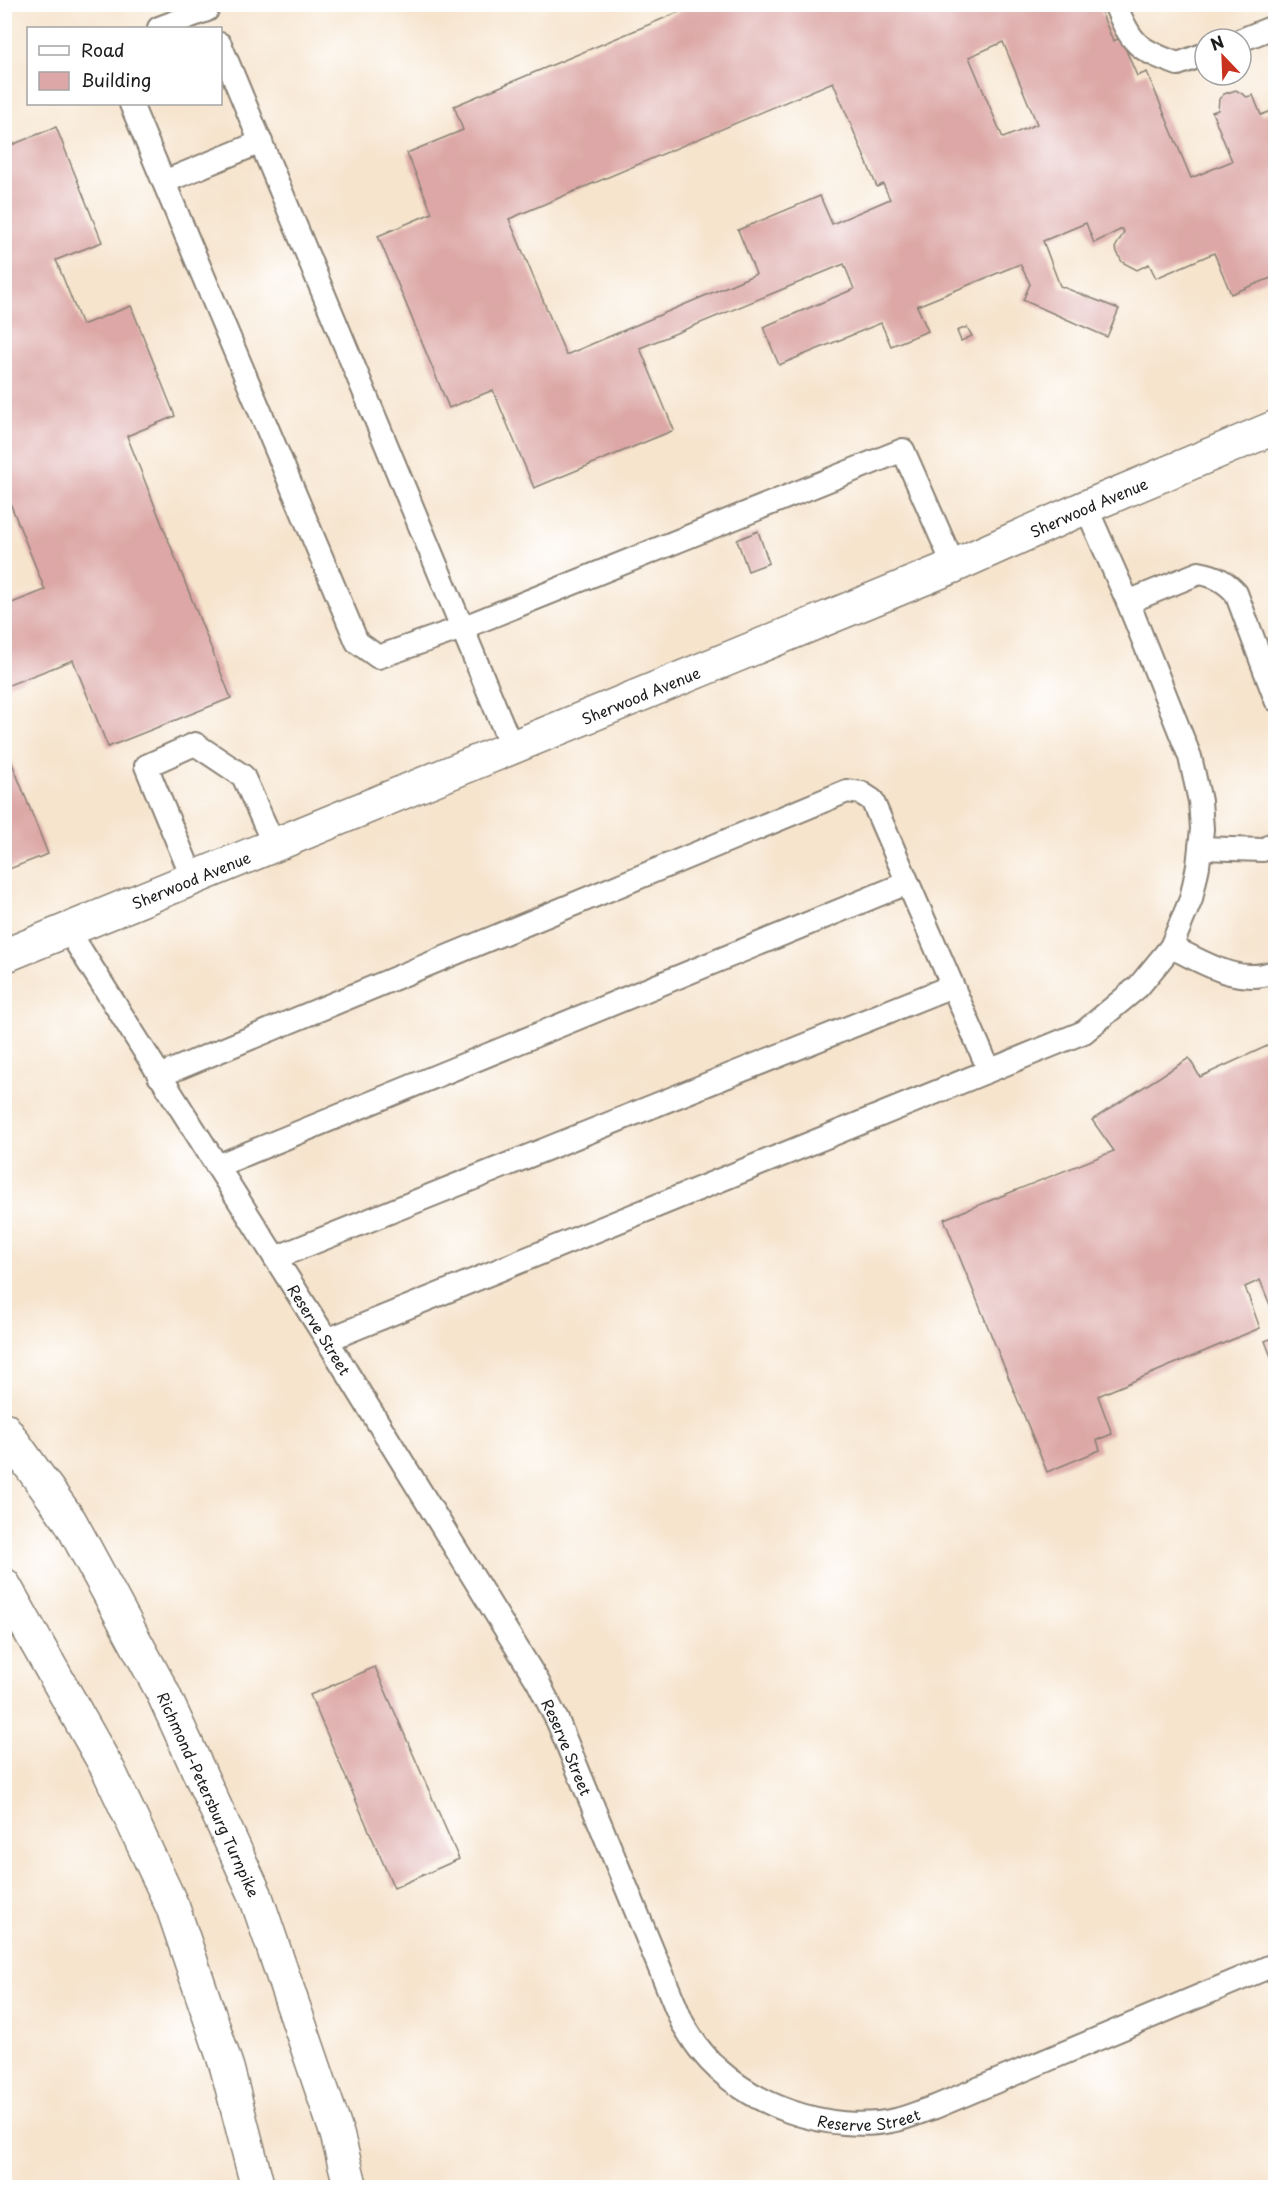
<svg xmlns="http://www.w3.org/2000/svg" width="1280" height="2192" font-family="'Playpen Sans',sans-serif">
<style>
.building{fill:#dca7a6;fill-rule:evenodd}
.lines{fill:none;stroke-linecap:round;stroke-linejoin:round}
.lane-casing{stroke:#898074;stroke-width:26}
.secondary-casing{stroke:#898074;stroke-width:36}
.highway-casing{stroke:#898074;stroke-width:36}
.lane{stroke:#fff;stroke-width:22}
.secondary{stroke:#fff;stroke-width:33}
.highway{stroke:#fff;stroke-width:33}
.labels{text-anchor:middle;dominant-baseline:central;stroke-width:4.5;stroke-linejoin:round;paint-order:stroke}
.street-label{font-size:15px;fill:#1c1c1c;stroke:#fff}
</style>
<rect width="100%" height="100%" fill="#fff"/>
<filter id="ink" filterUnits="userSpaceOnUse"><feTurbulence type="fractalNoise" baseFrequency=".0167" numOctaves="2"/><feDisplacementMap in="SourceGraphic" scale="12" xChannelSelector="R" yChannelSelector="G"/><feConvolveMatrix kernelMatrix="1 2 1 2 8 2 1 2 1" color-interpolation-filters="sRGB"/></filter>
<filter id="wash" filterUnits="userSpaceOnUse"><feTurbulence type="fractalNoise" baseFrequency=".008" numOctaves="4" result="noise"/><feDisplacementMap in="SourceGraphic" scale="24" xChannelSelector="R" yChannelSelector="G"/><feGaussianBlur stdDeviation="1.35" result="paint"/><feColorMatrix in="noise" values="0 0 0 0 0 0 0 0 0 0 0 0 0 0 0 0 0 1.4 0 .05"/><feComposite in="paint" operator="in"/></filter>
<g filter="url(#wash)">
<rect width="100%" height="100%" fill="#f6e4cd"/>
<g id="blocks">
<!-- building -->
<path class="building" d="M698 4H1098L1113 41 1121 38 1137 76 1147 72 1191 178 1232 161 1212 112 1218 110 1219 99 1224 94 1236 90 1247 97 1253 95 1261 115 1276 109V276L1231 294 1214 253 1156 278 1149 264 1137 270 1122 262 1115 248 1124 232 1122 229 1094 243 1086 223 1043 241 1060 286 1119 309 1107 337 1023 300 1030 284 1020 264 917 306 928 331 891 346 881 323 779 365 763 327 854 289 844 264 640 348 674 430 534 488 493 390 449 408 378 236 432 213 407 153 463 130 454 106ZM1003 42 1037 124 1003 138 969 57ZM833 82 877 187 883 184 890 199 832 224 820 196 738 230 756 274 566 355 509 219Z
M56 127 102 242 56 260 82 325 131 306 175 416 127 436 231 698 108 747 73 660 4 687V606L45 590 4 488V148Z
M967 327 972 336 961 341 957 331Z
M758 531 769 563 748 571 737 540Z
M4 743 48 854 4 871Z
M1276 1042V1302L1270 1305 1260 1280 1245 1287 1260 1328 1098 1396 1112 1434 1097 1440 1100 1450 1047 1472 944 1219 1114 1151 1092 1120 1189 1058 1200 1077Z
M1275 1337V1367L1265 1341Z
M375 1667 459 1859 394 1888 310 1695Z"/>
</g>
</g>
<g filter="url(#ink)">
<use href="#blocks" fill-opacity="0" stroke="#898074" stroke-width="1.5"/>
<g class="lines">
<defs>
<g id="lane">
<path d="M1115 4C1131 44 1138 50 1178 64L1205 54"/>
<path d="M159 28 207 10 204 4"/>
<path d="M1241 40 1276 26"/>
<path d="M220 44 512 748"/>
<path d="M131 104 357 642 378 657 462 628 903 450 954 566"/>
<path d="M164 182 261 142"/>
<path d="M1128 602 1199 573C1216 576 1225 581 1236 593L1276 700"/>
<path d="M1200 848 1263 850 1276 842"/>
<path d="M193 879 146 766 195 744 243 776 274 845"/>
<path id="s1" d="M68 930 327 1340 538 1682 558 1722 682 2022C688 2032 694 2043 702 2052 744 2105 830 2135 896 2120 909 2117 922 2111 935 2107L1276 1964"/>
<path d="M1171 947C1204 962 1239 987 1276 971"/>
<path d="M159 1076 847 791 861 793 872 800 989 1070"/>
<path d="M217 1166 907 883"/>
<path d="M275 1258 952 986"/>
<path d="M327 1340 1084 1032 1139 986 1171 947 1191 899 1198 866 1202 829 1200 801 1190 757 1128 602 1086 507"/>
</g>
<g id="secondary">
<path id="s2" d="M4 956 954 566 1086 507 1276 427"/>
</g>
<g id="highway">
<path id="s3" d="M4 1429 70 1521 162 1691 255 1894 337 2134 351 2188"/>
<path d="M4 1585 109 1771 173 1908 227 2068 258 2188"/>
</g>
</defs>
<!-- lane casing -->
<use href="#lane" class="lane-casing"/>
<!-- secondary casing -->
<use href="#secondary" class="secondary-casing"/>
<!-- highway casing -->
<use href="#highway" class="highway-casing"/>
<!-- lane -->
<use href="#lane" class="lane"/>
<!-- secondary -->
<use href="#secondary" class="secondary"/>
<!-- highway -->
<use href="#highway" class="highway"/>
</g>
</g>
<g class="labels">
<!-- street labels -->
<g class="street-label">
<text stroke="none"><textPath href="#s2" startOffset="1174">Sherwood Avenue</textPath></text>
<text stroke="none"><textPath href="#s2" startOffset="688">Sherwood Avenue</textPath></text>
<text stroke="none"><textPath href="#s2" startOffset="202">Sherwood Avenue</textPath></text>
<text stroke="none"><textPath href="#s1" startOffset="472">Reserve Street</textPath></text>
<text stroke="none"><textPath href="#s1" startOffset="958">Reserve Street</textPath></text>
<text stroke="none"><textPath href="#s3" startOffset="420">Richmond-Petersburg Turnpike</textPath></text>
<text stroke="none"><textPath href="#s1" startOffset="1480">Reserve Street</textPath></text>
</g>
</g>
<!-- margin -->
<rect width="1280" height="2192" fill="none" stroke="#fff" stroke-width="24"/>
<!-- legend -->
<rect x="27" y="27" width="195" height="78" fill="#ffffff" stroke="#a4a4a4" stroke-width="1.5"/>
<rect x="39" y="46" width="30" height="9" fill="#ffffff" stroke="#a4a4a4" stroke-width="1.5"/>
<text x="81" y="57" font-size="18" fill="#1c1c1c">Road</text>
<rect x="39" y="72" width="30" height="18" fill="#dca7a6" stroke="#a4a4a4" stroke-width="1.5"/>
<text x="81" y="87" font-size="18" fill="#1c1c1c">Building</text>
<!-- north arrow -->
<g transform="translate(1223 57) rotate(337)"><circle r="28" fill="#ffffff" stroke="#a4a4a4" stroke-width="1.5"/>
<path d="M0-4.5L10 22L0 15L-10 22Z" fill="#c8321e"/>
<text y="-9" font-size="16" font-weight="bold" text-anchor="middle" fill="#1c1c1c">N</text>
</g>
</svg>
